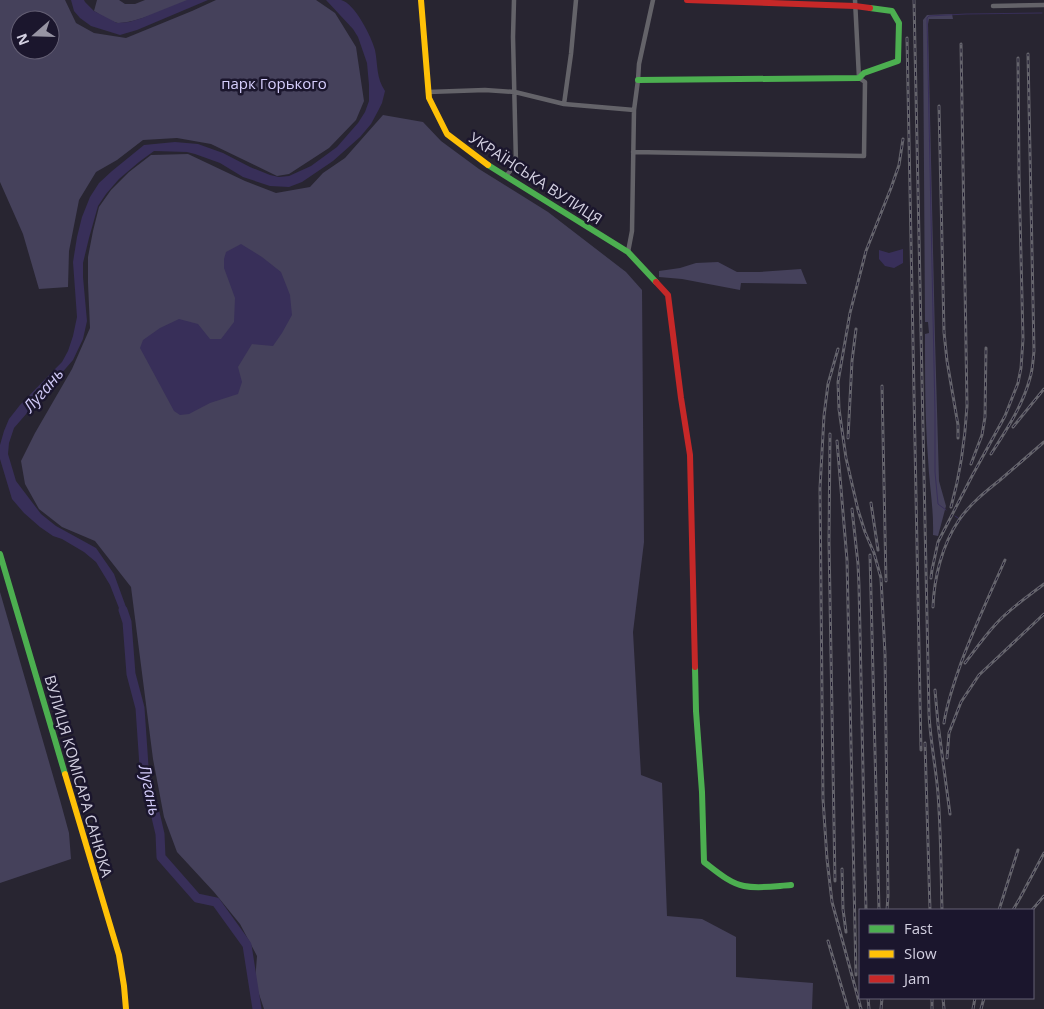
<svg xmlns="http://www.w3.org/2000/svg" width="1044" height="1009" font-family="'Open Sans',sans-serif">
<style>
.green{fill:#45415b;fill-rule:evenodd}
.water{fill:#382f59}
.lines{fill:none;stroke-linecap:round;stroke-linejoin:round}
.stream{stroke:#382f59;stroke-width:1}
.river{stroke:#382f59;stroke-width:9}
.street{stroke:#646369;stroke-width:4.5}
.fast{stroke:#4caf50;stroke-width:6}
.slow{stroke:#ffc107;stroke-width:6}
.jam{stroke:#c62828;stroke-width:6}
.rail-casing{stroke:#65646c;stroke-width:3}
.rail{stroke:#1b162d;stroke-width:1;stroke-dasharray:4;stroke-linecap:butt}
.labels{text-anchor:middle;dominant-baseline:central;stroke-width:5;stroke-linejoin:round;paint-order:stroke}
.park-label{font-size:15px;fill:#d7cffe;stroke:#1b162d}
.street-label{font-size:15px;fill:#d3d0e1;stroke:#1b162d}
.water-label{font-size:16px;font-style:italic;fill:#d1caf8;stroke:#1b162d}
</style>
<rect width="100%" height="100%" fill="#282531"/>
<!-- green -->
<path class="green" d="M0 0H65L76 23 94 33 126 38 192 11 216 0H316L335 13 356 47 364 101 356 120 329 148 289 174 277 176 211 144 177 138 143 140 117 160 96 172 79 200 69 251 68 287 39 289 23 234 0 182ZM20 20H50V50H20Z
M97 0H119L125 4H135L145 0H189C177 7 131 24 118 23 110 22 101 15 94 11Z
M952 14 953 19H929L928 24 935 339 939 481 946 506 938 536 933 535C934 509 929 484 928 458 925 417 925 375 925 334L929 333 928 322H925L923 20 927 15Z
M383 115 423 122 441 141 479 169 548 212 626 272 642 290 644 542 633 632 641 775 662 783 667 916 702 919 736 937V977L813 983 812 1009H264L255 982 257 956 240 924 214 892 177 852 164 817 153 759 131 587 95 541 62 527 39 509 25 484 21 461 35 433 72 369 90 328 88 283V257L93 231 99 207 111 190 129 172 151 155 188 154 245 181 276 193 310 187 323 173 345 158Z
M718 262 737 272H759L801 269 807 284 741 283 740 290 682 279 659 277V271L680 268 696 263Z
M0 592 60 800 69 833 71 859 0 883Z"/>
<!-- water -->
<path class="water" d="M71 0H84L85 2 94 11 117 23 129 22 142 18 187 0H208L137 30 120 35 91 26 80 18 74 11Z
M326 0C331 0 337 0 341 0 355 3 372 38 375 50 378 65 376 78 385 91L382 103 378 111 371 124 360 137 333 161 302 182 289 187 270 186 243 177 220 163 195 154 187 152 154 151 139 162 119 179 106 194 98 206 89 238 83 263V277L87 321 83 339 73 360 14 428 9 443 8 454 16 481 41 514 56 526 96 548 114 574 130 618 124 621 110 585 96 562 84 552 62 539 53 536 40 527 24 513 12 499 0 459V445L4 431 9 419 20 405 55 369 62 362 68 351 73 336 77 317 73 262 77 237 82 217 90 197 99 183 112 171 144 145 175 142 198 144 223 153 250 167 270 175 279 177 289 176 311 166 337 147 358 123 365 112 369 101V85L367 63 358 37 353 29Z
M241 244 262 257 281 272 290 295 292 315 282 333 273 346 252 344 238 367 242 382 238 394 210 403 189 414 180 415 174 411 140 348 143 340 160 328 179 319 198 324 210 339H221L234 322 235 298 224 268V259L226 252Z
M903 249V263L894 268 885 266 879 259V250L889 253Z"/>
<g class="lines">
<!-- stream -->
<path class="stream" d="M946 510 938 504 935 472V413L927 18 929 16 966 14 1042 13
M955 516 961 520"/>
<!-- river -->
<path class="river" d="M123 610 127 622 131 674 140 708 144 766 160 834 161 857 197 898 216 902 247 945 257 1009"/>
<!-- street -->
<path class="street" d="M993 6 1044 5
M428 92 485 90 515 92 564 104 634 110
M564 104 571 54 576 0
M633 152 864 156 865 82 859 78 855 0
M506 176 516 164 513 37 514 0
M628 252 632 231 634 110 638 80 639 64 653 0"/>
<!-- fast -->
<path class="fast" d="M638 80 859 78 864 73 898 61 899 23 892 11 870 8
M488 165 628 252 656 282
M0 554 65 774
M695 667 696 711 702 792 704 862C716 871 729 883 744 886 759 889 776 886 791 885"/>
<!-- slow -->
<path class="slow" d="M421 0 429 98 447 134 488 165
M65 774 119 955 124 986 126 1009"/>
<!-- jam -->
<path class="jam" d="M687 0 855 6 870 8
M656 282 668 295 681 398 690 455 695 667"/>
<defs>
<path id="rail" d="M914 0 929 713C930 740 936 767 938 794 941 833 941 872 942 910
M907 38 921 750
M939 106 944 332 947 361 958 425V438
M838 349 828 384 824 416 820 488 823 799 827 859 832 902 861 1009
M882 386 886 581
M1013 427 1044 389
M830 434 829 542 835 881
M848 438 852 361 856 329
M837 441 847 560 856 975
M991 454C1006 431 1023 405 1030 378 1033 369 1033 359 1034 351L1028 54
M971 464 982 435 985 417 986 348
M871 503 878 550
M951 507C960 475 965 440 967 406L961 44
M852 509 858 564 859 586 866 910
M870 555 879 910
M931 578 932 570 938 542 972 476 1005 416 1018 383 1021 368 1023 339 1019 174 1018 58
M933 607C934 578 942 545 959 520 970 504 985 492 1000 480 1015 467 1029 455 1044 442
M965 663C975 650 984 637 995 625 1009 609 1027 597 1044 584
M935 690 938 724 950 814
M944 723C947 702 954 683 961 663 974 628 990 594 1005 560
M925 743 930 910
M947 758 949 733 961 702 979 675 1044 614
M842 869 843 909 846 932
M887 910 888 896 885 654 881 578 874 553 865 532 858 510 846 458 839 409 838 382 850 313 866 251 891 188 899 165 903 139
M999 910 1018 850
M1013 910 1020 898 1044 853
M1032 910 1044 896
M828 941 848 1009
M868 998 869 1009
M932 998V1009
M943 998 944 1009
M881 1009 882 998
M973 1009 975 998
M981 1009 984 998"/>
</defs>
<!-- rail casing -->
<use href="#rail" class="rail-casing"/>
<!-- rail -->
<use href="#rail" class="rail"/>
</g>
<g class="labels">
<!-- park labels -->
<g class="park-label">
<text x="274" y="83">парк Горького</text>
</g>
<!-- street labels -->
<g class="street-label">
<text transform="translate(536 178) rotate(33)">УКРАЇНСЬКА ВУЛИЦЯ</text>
<text transform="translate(79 776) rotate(74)">ВУЛИЦЯ КОМІСАРА САНЮКА</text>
</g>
<!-- water labels -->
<g class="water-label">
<text transform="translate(43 390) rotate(-49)">Лугань</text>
<text transform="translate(150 790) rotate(78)">Лугань</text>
</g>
</g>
<!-- legend -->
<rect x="859" y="909" width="175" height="90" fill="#1b162d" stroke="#656075"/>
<rect x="869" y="925" width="25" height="8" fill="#4caf50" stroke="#656075"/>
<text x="904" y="934" font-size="15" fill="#d3d0e1">Fast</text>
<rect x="869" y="950" width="25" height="8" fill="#ffc107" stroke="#656075"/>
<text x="904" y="959" font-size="15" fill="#d3d0e1">Slow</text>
<rect x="869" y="975" width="25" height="8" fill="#c62828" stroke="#656075"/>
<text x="904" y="984" font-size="15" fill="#d3d0e1">Jam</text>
<!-- north arrow -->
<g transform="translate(35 35) rotate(250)"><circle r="24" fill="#1b162d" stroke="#656075"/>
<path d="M0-4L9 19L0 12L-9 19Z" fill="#9794a3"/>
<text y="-8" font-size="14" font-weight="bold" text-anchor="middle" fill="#d3d0e1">N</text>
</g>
</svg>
